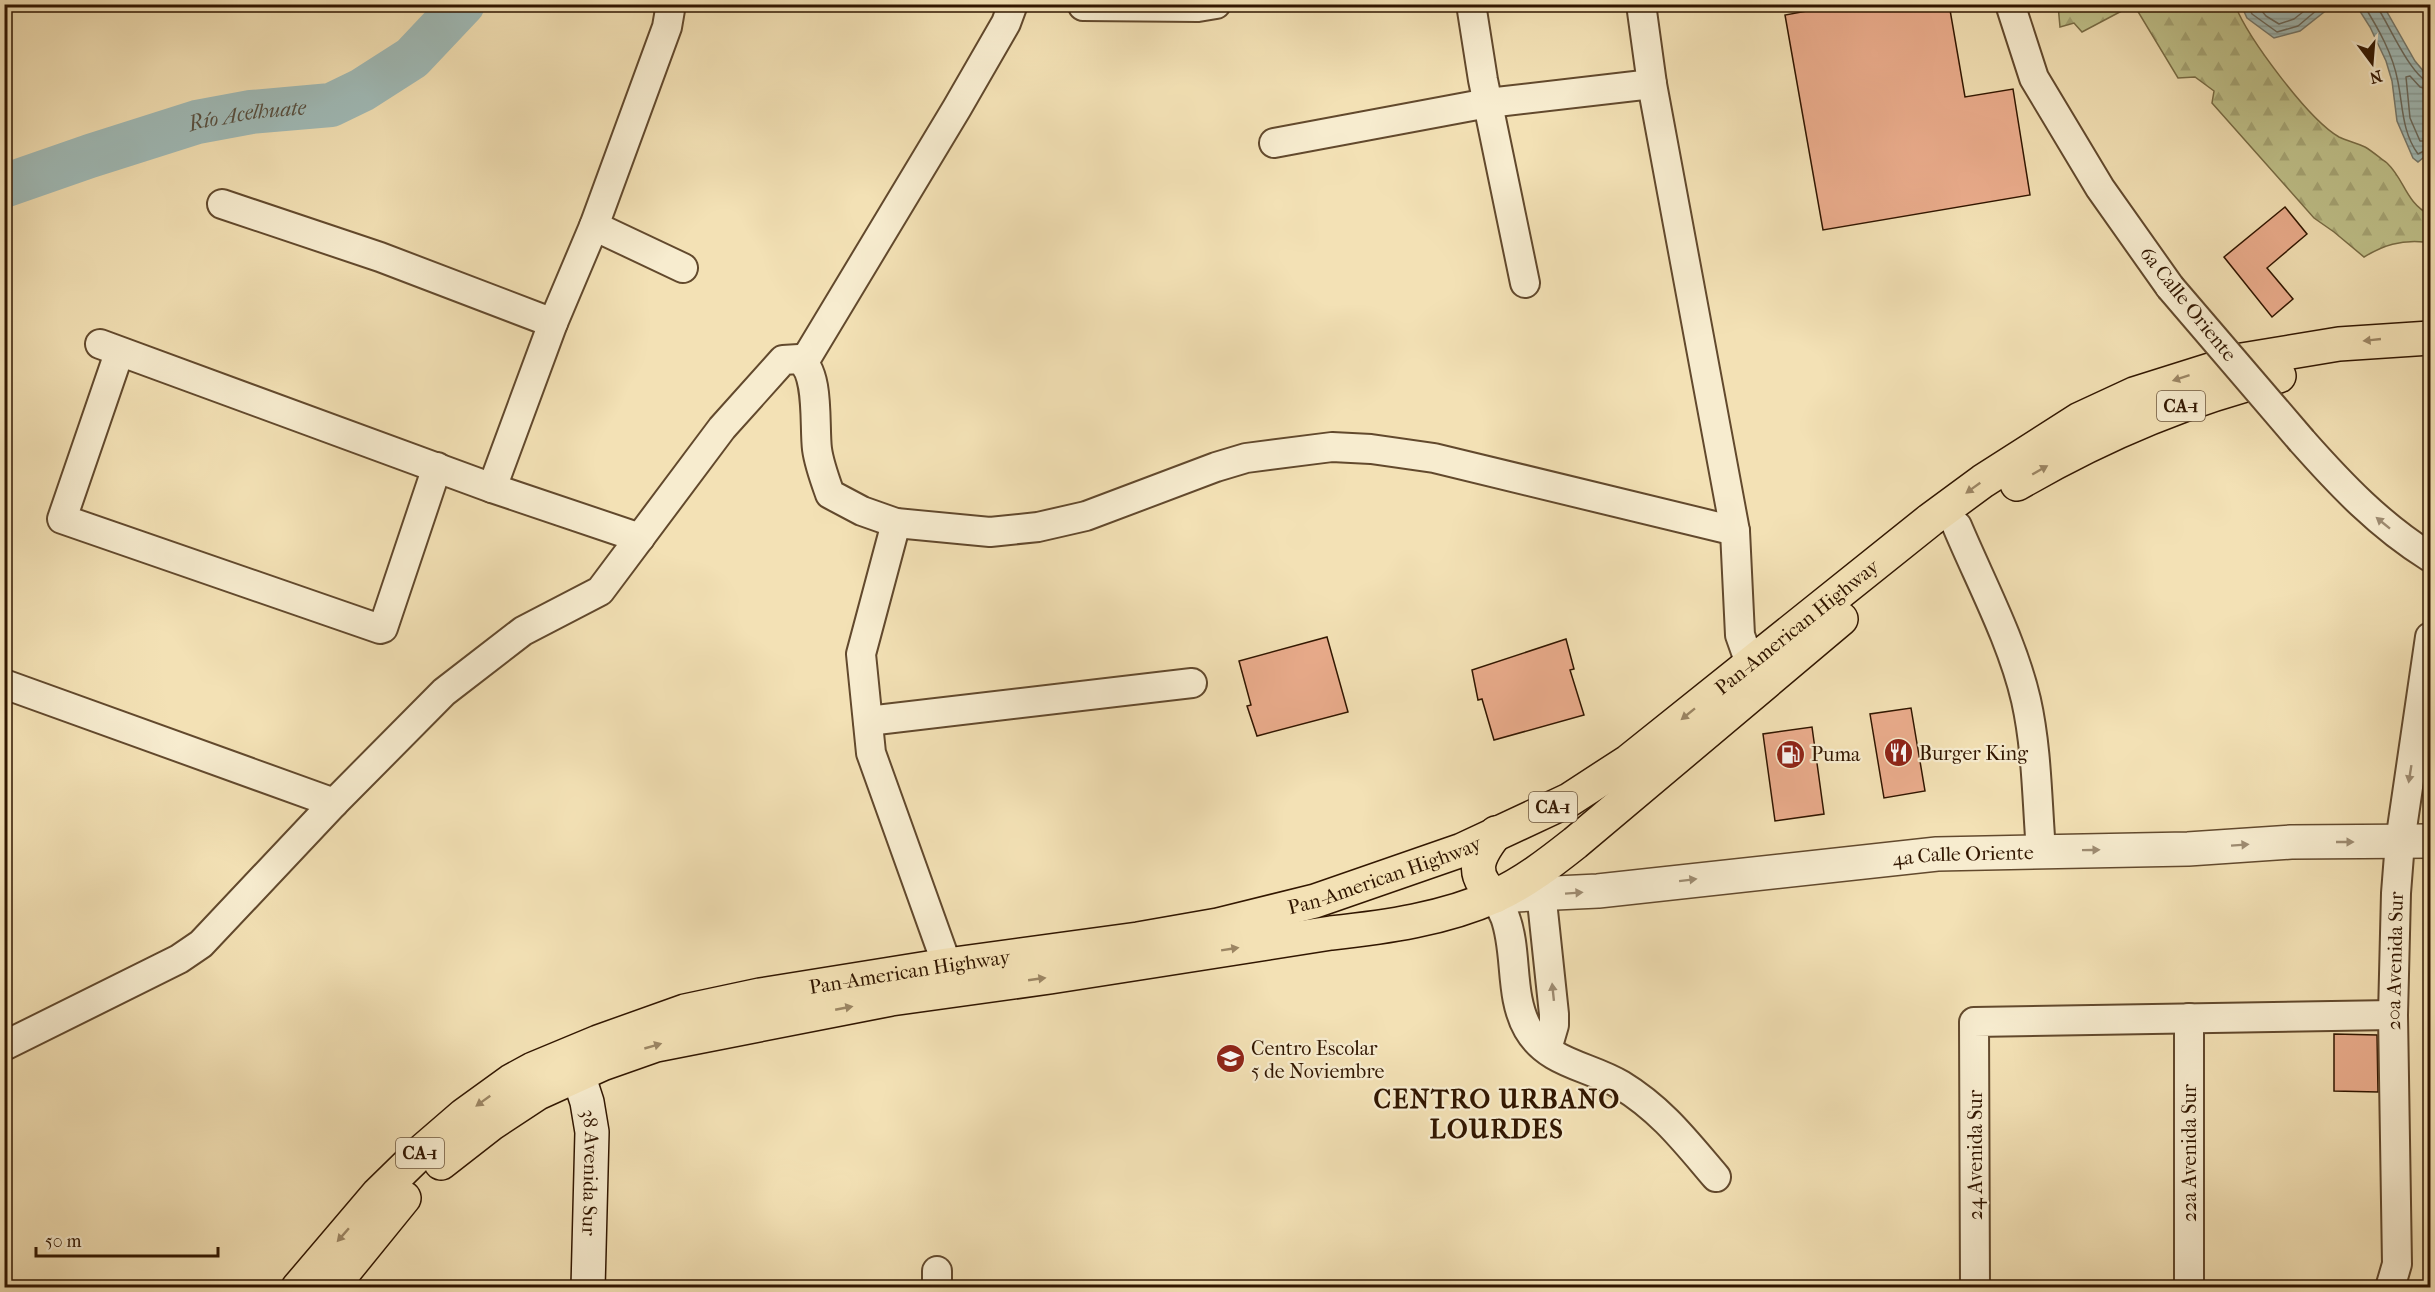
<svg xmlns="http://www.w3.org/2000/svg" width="2435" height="1292" font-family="'IM FELL French Canon',serif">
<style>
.forest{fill:url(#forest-firs);stroke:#786c45;stroke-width:1.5}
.water{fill:url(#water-rules);stroke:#74796e;stroke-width:1.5}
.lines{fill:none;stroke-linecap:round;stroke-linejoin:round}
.shore{stroke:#68685c;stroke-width:1.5}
.river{stroke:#a0bbb8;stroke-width:44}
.building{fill:#eaac8c;stroke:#311600;stroke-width:1.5}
.minor-casing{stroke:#62492d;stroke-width:32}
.tertiary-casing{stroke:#62492d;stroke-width:36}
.secondary-casing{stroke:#311600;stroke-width:36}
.trunk-casing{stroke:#311600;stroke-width:36}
.minor{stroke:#f7eccf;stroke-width:28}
.tertiary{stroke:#f7eccf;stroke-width:33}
.secondary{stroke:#f7eccf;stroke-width:33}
.trunk{stroke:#f3e1b5;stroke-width:33}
.minor-bridge-casing{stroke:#62492d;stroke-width:32;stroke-linecap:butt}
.minor-bridge{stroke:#f7eccf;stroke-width:28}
.oneway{fill:#9c8664}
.oneway2{fill:#9e8c72}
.labels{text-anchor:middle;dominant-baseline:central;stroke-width:4.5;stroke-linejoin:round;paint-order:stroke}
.shield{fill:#f7eccf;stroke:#6c563e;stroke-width:1.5}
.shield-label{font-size:18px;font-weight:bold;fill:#311600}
.street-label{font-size:20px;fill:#311600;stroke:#f7eccf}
.poi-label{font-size:20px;fill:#311600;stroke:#f7eccf;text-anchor:start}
.water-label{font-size:21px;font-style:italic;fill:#585040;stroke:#f7eccf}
.district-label{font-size:26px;font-weight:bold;letter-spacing:1.5px;fill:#311600;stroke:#f7eccf}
</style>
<defs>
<pattern id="forest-firs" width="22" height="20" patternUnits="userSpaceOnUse" patternTransform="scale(1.5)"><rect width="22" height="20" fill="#bfc18a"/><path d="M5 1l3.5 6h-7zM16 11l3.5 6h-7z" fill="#a5a575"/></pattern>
<pattern id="water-rules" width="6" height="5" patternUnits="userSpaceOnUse" patternTransform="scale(1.5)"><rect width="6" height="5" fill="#a0bbb8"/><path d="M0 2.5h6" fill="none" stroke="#8aa09c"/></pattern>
</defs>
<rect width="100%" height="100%" fill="#f3e1b5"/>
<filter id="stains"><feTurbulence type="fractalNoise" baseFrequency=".00333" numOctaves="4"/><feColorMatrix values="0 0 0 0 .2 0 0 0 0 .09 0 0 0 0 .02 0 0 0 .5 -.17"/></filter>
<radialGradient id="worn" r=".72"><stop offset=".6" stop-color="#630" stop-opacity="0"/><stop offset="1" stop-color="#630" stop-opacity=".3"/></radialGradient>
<!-- forest -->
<path class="forest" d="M2058 5V4L2133 5 2082 32 2074 23 2060 27Z
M2134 5H2235C2248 38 2308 119 2339 137 2347 141 2357 143 2365 147 2372 151 2380 158 2387 163 2405 180 2405 202 2430 215V250L2424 242C2400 240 2384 245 2364 257L2334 232 2314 218 2212 103 2214 91 2195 77 2178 78Z"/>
<!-- water -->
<path class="water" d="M2241 5H2333L2300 31 2274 38 2247 18Z
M2356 5H2383L2415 61 2430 79 2429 153 2418 162 2413 158 2397 121 2392 81 2386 61 2370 27Z"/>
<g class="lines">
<!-- shore -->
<path class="shore" d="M2247 4 2252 14 2277 32 2298 26 2324 4
M2256 4 2266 16 2279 24 2294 19 2313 4
M2363 4C2378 28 2393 54 2398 82 2403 107 2402 132 2418 154L2430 148
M2378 4 2379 10C2389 25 2413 80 2430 82
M2430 90 2420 87 2410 76 2406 77 2410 118 2420 141H2430"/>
<!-- river -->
<path class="river" id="s1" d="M4 186 90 156 197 122 251 112 331 105 362 90 412 58 463 4"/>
</g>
<!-- building -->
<path class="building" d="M1845 4H1949L1965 97 2013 89 2030 195 1823 230 1785 15Z
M2285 207 2307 234 2267 268 2293 299 2272 317 2224 257Z
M1327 637 1348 712 1257 736 1247 706 1251 705 1239 661Z
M1566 639 1574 669 1570 670 1584 715 1494 740 1482 699 1478 700 1472 670Z
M1911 708 1925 791 1884 798 1870 714Z
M1812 727 1824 814 1775 821 1763 734Z
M2334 1034 2377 1035 2378 1092 2334 1091Z"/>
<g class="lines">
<defs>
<g id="minor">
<path d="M1471 4 1483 80 1525 283"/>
<path d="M1641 4 1652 84 1735 531 1740 635 1746 652 1754 661"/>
<path d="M2010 4 2034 78 2100 188 2170 287"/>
<path d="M1083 6 1198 7 1216 4"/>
<path d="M1274 143 1488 103 1652 84"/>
<path d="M222 204 380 257 553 323"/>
<path d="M594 226 683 268"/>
<path d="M100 344 492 488 640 538"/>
<path d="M119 353 62 519 380 629 383 628 437 467"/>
<path d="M804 362 957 108 1006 23 1013 4"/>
<path d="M2302 441C2341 485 2380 526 2430 557"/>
<path d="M492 488 553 323 594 226 667 27 671 4"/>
<path d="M896 523 861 654 871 753 947 965"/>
<path d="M1957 526C1981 583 2012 640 2026 700 2037 749 2037 801 2041 851"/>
<path d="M4 684 334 803"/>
<path d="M868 721 1192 683"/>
<path d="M1539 873 1554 1014V1025L1547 1049"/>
<path d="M1495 896C1498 903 1502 910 1505 917 1518 952 1509 996 1528 1029 1548 1064 1590 1066 1621 1085 1662 1110 1686 1142 1716 1177"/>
<path d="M4 1046 179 959 201 944 334 803 444 692 523 631 600 591 722 428 783 360 799 359C820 372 814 425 817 449 819 464 825 480 830 494L862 511 896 523 990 532 1038 527 1086 516 1216 467 1246 458 1332 447 1371 449 1434 458 1735 531"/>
<path d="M937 1288V1271"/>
<path d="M1975 1288 1974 1022 2393 1015"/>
<path d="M2189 1288V1018"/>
<path id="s2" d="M2390 1288 2397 1264 2393 1015 2396 893 2400 842 2430 637"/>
</g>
<g id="tertiary">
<path id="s3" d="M1495 896 1598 891 1937 854 2188 849 2291 842 2430 841"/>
</g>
<g id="secondary">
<path id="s4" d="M573 1059 587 1102 592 1132 588 1288"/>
</g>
<g id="trunk">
<path d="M2017 484C2101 435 2185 399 2279 376"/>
<path d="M1495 896C1469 874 1477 857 1496 833"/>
<path d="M441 1163 491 1124 538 1093 602 1064 656 1045 891 999 1050 977 1331 933C1386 927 1444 919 1495 896 1524 883 1551 862 1575 843L1841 619"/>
<path id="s5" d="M298 1288 378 1194 420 1153 464 1115 511 1081 533 1069 598 1042 685 1011 760 995 947 965 1138 939 1218 925 1315 901 1462 850 1569 800 1629 761 1930 520 1983 481 2080 419 2134 394 2242 360 2339 344 2430 338"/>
<path d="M331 1288 404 1198"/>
</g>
</defs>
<!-- minor casing -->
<use href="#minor" class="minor-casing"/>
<!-- tertiary casing -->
<use href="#tertiary" class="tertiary-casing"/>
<!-- secondary casing -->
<use href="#secondary" class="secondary-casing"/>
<!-- trunk casing -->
<use href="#trunk" class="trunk-casing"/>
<!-- minor -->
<use href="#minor" class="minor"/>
<!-- tertiary -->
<use href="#tertiary" class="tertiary"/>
<!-- secondary -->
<use href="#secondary" class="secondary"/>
<!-- trunk -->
<use href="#trunk" class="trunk"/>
<defs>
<path id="minor-bridge" d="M2170 287 2302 441"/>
</defs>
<!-- minor-bridge casing -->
<use href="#minor-bridge" class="minor-bridge-casing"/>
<!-- minor-bridge -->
<use href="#minor-bridge" class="minor-bridge"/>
</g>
<!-- one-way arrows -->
<defs><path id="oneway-solid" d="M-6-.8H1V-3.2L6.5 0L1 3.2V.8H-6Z" transform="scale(1.5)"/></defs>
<g class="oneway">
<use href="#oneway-solid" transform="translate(2372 340) rotate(174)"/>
<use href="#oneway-solid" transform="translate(2181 378) rotate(162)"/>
<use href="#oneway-solid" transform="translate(2040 470) rotate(-30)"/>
<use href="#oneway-solid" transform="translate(1973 488) rotate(144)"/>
<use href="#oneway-solid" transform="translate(1688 714) rotate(141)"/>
<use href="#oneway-solid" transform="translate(1230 949) rotate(-9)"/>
<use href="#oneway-solid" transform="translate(1037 979) rotate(-8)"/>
<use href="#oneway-solid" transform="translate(844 1008) rotate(-11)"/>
<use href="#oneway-solid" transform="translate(653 1046) rotate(-16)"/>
<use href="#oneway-solid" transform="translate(483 1101) rotate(144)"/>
<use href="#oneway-solid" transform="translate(343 1235) rotate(131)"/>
</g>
<g class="oneway2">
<use href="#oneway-solid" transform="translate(2383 523) rotate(-141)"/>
<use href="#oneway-solid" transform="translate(2410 774) rotate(99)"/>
<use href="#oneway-solid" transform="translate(2345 842)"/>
<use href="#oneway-solid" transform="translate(2240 845) rotate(-4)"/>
<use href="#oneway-solid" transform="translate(2091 850) rotate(-1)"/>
<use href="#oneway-solid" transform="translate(1688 880) rotate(-7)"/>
<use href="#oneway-solid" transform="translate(1574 893) rotate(-4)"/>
<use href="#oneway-solid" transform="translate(1553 992) rotate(-96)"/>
</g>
<!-- icons -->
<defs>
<symbol id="restaurant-disc" viewBox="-11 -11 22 22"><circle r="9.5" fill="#8f2418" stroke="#f7eccf"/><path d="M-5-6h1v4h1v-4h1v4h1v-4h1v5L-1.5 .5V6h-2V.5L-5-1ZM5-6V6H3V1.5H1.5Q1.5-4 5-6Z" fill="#fff"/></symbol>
<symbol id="fuel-disc" viewBox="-11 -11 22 22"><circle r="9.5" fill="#8f2418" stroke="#f7eccf"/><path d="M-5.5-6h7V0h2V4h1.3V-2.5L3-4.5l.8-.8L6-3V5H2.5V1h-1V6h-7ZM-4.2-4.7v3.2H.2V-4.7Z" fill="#fff"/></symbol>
<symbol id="school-disc" viewBox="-11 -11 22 22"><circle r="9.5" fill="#8f2418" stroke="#f7eccf"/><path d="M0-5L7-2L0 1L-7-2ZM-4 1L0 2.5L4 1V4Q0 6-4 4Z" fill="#fff"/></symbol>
</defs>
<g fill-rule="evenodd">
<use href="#restaurant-disc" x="1882" y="736" width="33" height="33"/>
<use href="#fuel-disc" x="1774" y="738" width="33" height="33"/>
<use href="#school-disc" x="1214" y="1042" width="33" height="33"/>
</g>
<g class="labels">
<!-- shield labels -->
<g class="shield">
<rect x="2157" y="391" width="48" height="30" rx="4.5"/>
<rect x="1529" y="792" width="48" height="30" rx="4.5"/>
<rect x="396" y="1138" width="48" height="30" rx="4.5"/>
</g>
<g class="shield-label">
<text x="2181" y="406">CA-1</text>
<text x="1553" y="807">CA-1</text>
<text x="420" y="1153">CA-1</text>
</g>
<!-- street labels -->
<g class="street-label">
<text transform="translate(2188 304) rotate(51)">6a Calle Oriente</text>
<text stroke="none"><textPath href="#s5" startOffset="1686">Pan-American Highway</textPath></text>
<text stroke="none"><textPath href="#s3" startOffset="470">4a Calle Oriente</textPath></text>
<text stroke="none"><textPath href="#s5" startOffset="1200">Pan-American Highway</textPath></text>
<text stroke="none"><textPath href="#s2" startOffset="328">20a Avenida Sur</textPath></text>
<text stroke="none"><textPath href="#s5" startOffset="714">Pan-American Highway</textPath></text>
<text transform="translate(2189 1153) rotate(-90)">22a Avenida Sur</text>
<text transform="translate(1975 1155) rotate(-90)">24 Avenida Sur</text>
<text stroke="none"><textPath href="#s4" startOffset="116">38 Avenida Sur</textPath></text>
</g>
<!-- poi labels -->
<g class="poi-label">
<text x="1919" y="753">Burger King</text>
<text x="1811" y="754">Puma</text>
<text x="1251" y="1048">Centro Escolar<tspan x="1251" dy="23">5 de Noviembre</tspan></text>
</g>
<!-- water labels -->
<g class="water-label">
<text stroke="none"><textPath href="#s1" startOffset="254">Río Acelhuate</textPath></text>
</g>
<!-- district labels -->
<g class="district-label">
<text x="1497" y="1099">CENTRO URBANO<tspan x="1497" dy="30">LOURDES</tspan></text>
</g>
</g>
<!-- margin -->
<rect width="2435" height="1292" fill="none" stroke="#f3e1b5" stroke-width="24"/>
<rect x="6" y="6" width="2423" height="1280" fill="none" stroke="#311600" stroke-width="3"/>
<rect x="12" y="12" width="2411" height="1268" fill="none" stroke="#311600" stroke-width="1.5"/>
<!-- north arrow -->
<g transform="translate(2372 63) rotate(164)" stroke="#f7eccf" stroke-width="4.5" paint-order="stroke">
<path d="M0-4.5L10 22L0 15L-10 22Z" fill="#311600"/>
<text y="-9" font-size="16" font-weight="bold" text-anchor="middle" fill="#311600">N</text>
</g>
<!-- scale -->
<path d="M36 1247v9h182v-9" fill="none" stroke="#311600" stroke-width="3"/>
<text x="45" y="1247" font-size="18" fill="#311600" stroke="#f7eccf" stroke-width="4.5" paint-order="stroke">50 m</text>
<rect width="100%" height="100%" filter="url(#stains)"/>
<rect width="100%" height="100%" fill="url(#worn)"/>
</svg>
